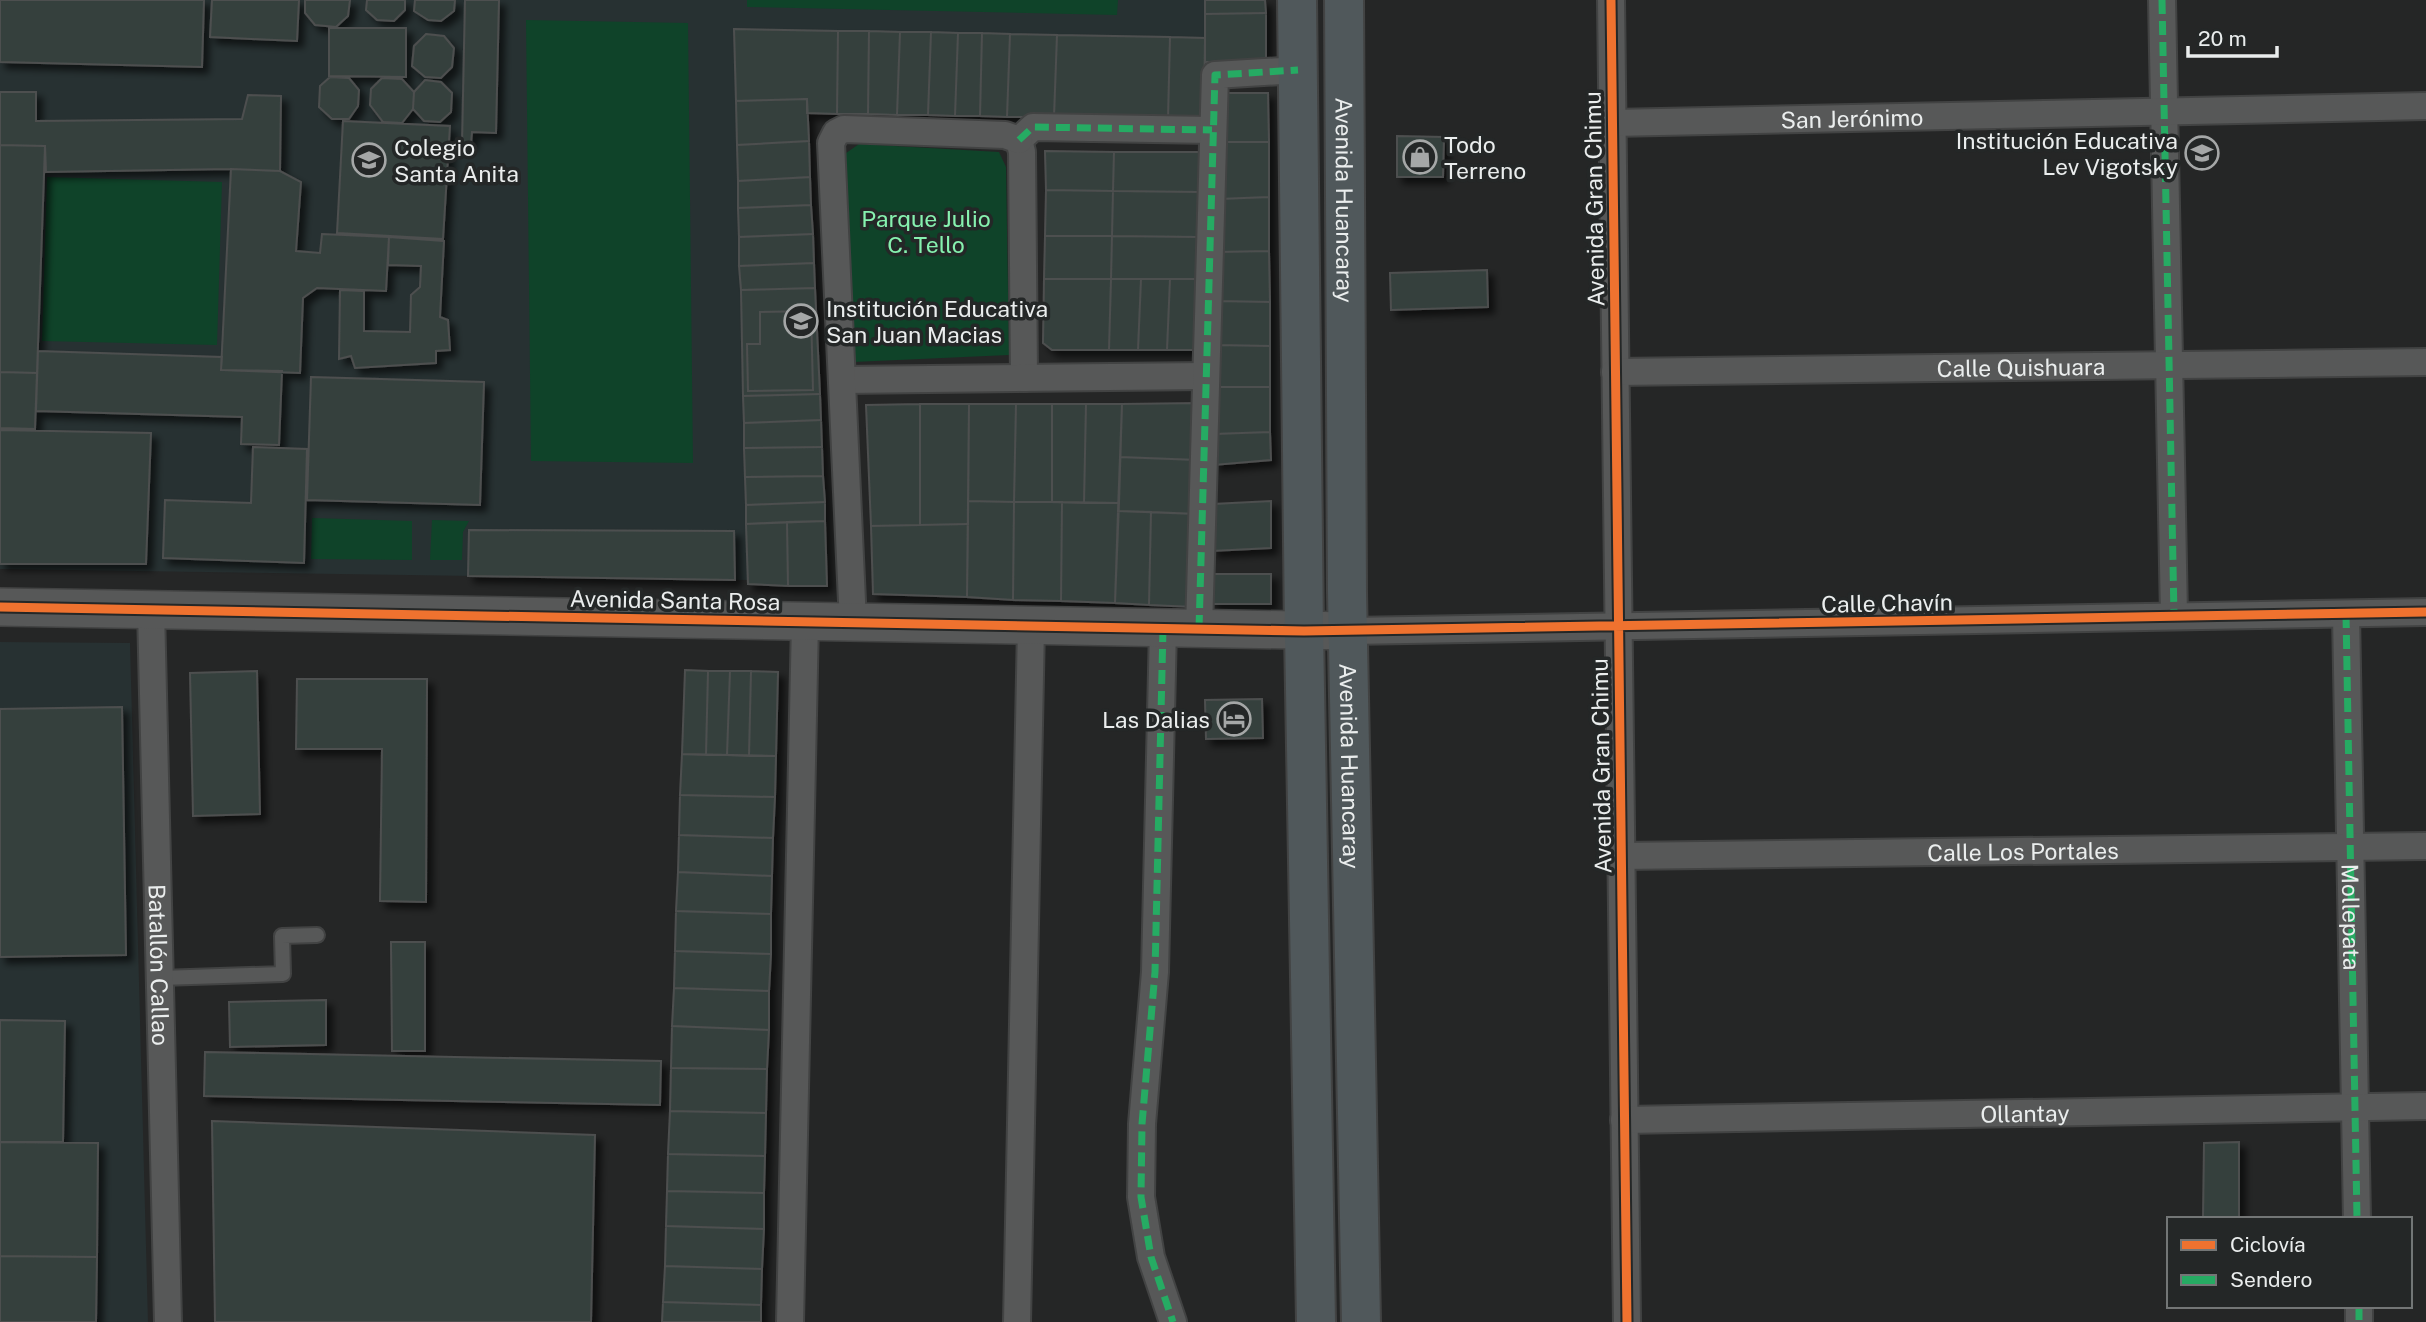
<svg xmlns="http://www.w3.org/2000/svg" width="2426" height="1322" font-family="'Public Sans',sans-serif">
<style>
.built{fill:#273132}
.green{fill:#0f4329}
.building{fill:#35413e;stroke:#4e4f4f;stroke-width:2;filter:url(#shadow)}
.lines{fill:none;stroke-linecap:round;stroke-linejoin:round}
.lane-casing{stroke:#424343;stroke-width:18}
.street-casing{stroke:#424343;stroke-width:30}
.secondary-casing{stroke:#424343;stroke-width:40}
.primary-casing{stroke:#424343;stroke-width:42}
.lane{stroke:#575858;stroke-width:14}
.street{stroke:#575858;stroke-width:26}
.secondary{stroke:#575858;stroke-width:37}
.primary{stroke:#50585b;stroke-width:38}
.quiet{stroke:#26ab63;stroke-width:7;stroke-dasharray:14 7;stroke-linecap:butt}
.cycleway-casing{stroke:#242727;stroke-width:13}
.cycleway{stroke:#ef722f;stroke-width:9}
.labels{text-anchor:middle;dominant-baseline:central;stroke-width:7;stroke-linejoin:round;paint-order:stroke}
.street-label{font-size:23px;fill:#eaeded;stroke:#242727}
.poi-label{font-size:23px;fill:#eaeded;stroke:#242727;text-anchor:start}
.park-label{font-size:23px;fill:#86f1af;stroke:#242727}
</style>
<defs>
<filter id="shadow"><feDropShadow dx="6" dy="6" stdDeviation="3.5" flood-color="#0009"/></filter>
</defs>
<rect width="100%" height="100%" fill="#252626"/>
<!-- built -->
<path class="built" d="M0 0H1205V38L734 29 748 580 0 569Z
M0 642 130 643 148 1322H0Z"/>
<!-- green -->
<path class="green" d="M747 0H1118L1117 15 747 7Z
M526 20 688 23 693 463 531 461Z
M859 144 999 152 1006 167 1009 355 853 362 839 158Z
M47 177 222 182 217 345 42 341Z
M312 518 412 521V560L311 559Z
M432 520 469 521 463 532 462 560H430Z"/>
<!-- building -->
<path class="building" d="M0 0H204L202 67 0 62Z
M212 0H299L297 41 210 37Z
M305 0H350L348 16 336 27 315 25 305 13Z
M367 0H405V10L394 21 377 20 366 10Z
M415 0H455L454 11 441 21 428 20 414 11Z
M465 0H499L496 133 472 132 471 144H462Z
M1205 0H1265L1266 13 1205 14Z
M1266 13V62H1205V14Z
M329 28H406V77L329 76Z
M734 29 838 31 837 114 807 113V99L736 101Z
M838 31H869L868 114H837Z
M869 31 900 32 897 115 868 114Z
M900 32H931L928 115H897Z
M931 32 958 33 955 116 928 115Z
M958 33H982L980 116H955Z
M982 33 1010 34 1007 117 980 116Z
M426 34 444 36 454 48 452 67 441 78 425 77 412 66 414 46Z
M1010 34 1057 35 1054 117H1007Z
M1057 35 1170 37 1168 119 1054 117Z
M1170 37 1205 38 1204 119H1168Z
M330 77 349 78 359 90 358 106 349 119H332L319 107 320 86Z
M382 78 402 79 414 92 413 109 402 123 383 122 370 105 371 89Z
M425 80 441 82 452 93 451 112 440 122 424 121 413 109 414 92Z
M0 92H36V121L242 119 248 95 281 96 280 171 231 169 46 172 45 146 0 145Z
M1222 93H1268L1269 142H1221Z
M807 99 809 141 737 145 736 101Z
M343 121 450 126 443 239 337 233Z
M1397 136 1444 137 1443 177H1397Z
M809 141 810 177 738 181 737 145Z
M1221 142H1269V197L1219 199Z
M0 145 45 146 37 373 0 372Z
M1045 151 1114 152 1113 191 1046 190Z
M1114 152H1201L1199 192 1113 191Z
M231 169 280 171 301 182 296 251 320 253 322 234 389 237 386 291 317 288 303 298 300 373 221 370Z
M810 177 811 205 738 208V181Z
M1046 190 1113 191 1112 236H1045Z
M1113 191 1199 192 1198 237 1112 236Z
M1269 197V251L1218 252 1219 199Z
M811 205 813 234 739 237 738 208Z
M813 234 814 263 739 266V237Z
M1045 236H1112L1111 279H1044Z
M1112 236 1198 237 1196 279H1111Z
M389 237 444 241 440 317 448 320 450 350 436 351V363L355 368 351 356 339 359 340 290 364 291V331L410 332 411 295 420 287 421 266 388 265Z
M1269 251 1270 302 1217 301 1218 252Z
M814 263 815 288 741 290 739 266Z
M1487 270 1488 307 1391 310 1390 273Z
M1044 279H1111L1109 350H1052L1043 343Z
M1111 279H1141L1138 350H1109Z
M1141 279H1170L1167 350H1138Z
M1170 279H1196L1194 350H1167Z
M815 288 820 394 743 396 741 290Z
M1217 301 1270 302V346L1216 345Z
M811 311 813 390 748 391 747 344H760V312Z
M1216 345 1270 346V387H1215Z
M38 351 222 357 221 370 282 371 279 445 241 444 242 417 36 411Z
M0 372 37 373 35 429 0 428Z
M311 377 484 382 480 505 307 500Z
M1215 387H1270V432L1214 434Z
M820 394 821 420 744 423 743 396Z
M1199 403 1197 460 1120 457 1122 404Z
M920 404H969L968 524 920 525Z
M920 404V525L871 526 866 405Z
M969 404H1016L1014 502 968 501Z
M1016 404H1052V502H1014Z
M1052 404H1086L1084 503 1052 502Z
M1086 404H1122L1119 503H1084Z
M821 420 822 447 744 448V423Z
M0 430 151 433 146 564H0Z
M1270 432 1271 460 1214 465V434Z
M253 447 307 449 304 563 163 558 165 500 251 503Z
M822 447 823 476 745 477 744 448Z
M1120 457 1197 460 1196 514 1118 511Z
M823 476 825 502 746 505 745 477Z
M968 501 1014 502 1013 600 967 597Z
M1271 501V548L1212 551 1213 504Z
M825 502V521L746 524V505Z
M1014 502H1062L1061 601 1013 600Z
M1062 502 1119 503 1115 603 1061 601Z
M1118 511 1151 512 1149 605 1115 603Z
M1151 512 1196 514 1194 607 1149 605Z
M825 521 827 586H788L787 522Z
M787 522 788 586 748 584 746 524Z
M968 524 967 597 873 594 871 526Z
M469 530 734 531 735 580 468 576Z
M1211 574H1271V604H1211Z
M685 670 708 671 706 755 682 754Z
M257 671 260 814 193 816 190 673Z
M708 671H730L727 755H706Z
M730 671H751L749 756 727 755Z
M751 671 778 672 776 756H749Z
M297 679H427L426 902 380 901 382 749H296Z
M1262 699 1263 738 1206 739 1205 700Z
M122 707 126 955 0 957V709Z
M682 754 776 756 775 797 680 795Z
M680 795 775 797 773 838 679 835Z
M679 835 773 838 772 876 678 872Z
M678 872 772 876 771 914 676 911Z
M676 911 771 914V954L675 951Z
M391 942H425V1051H392Z
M675 951 771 954 769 991 674 988Z
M674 988 769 991V1030L672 1026Z
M326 1000V1045L230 1047 229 1002Z
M0 1020 65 1021 63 1142H0Z
M672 1026 769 1030 767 1069 671 1068Z
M205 1052 661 1061 660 1105 204 1096Z
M671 1068 767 1069 766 1113 670 1111Z
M670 1111 766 1113 765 1156 668 1154Z
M212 1121 595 1135 591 1322H215Z
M0 1142 98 1143 97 1257 0 1256Z
M2239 1142V1219H2203L2204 1143Z
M668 1154 765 1156 764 1193 667 1191Z
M667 1191 764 1193V1229L666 1226Z
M666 1226 764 1229 762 1269 665 1266Z
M0 1256 97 1257 96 1322H0Z
M665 1266 762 1269 761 1305 663 1302Z
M663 1302 761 1305V1322H662Z"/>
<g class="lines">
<defs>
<path id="lane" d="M160 978 283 974 282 936 317 935"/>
<g id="street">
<path d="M1611 0 1627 1322"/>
<path d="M2162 0 2174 616"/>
<path id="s1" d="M1612 123 2426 106"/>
<path d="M1019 140 1022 152 1024 378"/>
<path d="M1019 140 1033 127 1212 130"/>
<path id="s2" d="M1615 372 2426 362"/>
<path d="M842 380 1206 376"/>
<path id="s3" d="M151 610 168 1322"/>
<path d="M2346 614 2357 1219"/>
<path d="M853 623 831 143 836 133 844 129 1005 135 1019 140"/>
<path d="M1163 628 1155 972 1142 1124 1141 1197 1151 1257 1173 1322"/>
<path d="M1199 629 1215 75 1298 70"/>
<path d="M1349 631 2426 612"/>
<path id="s4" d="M1621 856 2426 846"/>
<path id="s5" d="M1624 1120 2426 1106"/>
<path d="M2359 1306V1322"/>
<path d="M790 1322 805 622"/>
<path d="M1017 1322 1031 626"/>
</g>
<path id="secondary" d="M0 607 1349 631"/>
<g id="primary">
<path d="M1297 0 1304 631 1316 1322"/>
<path id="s6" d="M1344 0 1347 592 1361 1322"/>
</g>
</defs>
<!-- lane casing -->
<use href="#lane" class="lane-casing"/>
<!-- street casing -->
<use href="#street" class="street-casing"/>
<!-- secondary casing -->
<use href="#secondary" class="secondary-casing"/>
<!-- primary casing -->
<use href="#primary" class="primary-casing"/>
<!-- lane -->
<use href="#lane" class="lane"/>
<!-- street -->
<use href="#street" class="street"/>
<!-- secondary -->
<use href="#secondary" class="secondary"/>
<!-- primary -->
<use href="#primary" class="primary"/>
<!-- quiet -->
<g class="quiet">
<path d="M2162 0 2174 616"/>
<path d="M1019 140 1033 127 1212 130"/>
<path id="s7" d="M2346 614 2357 1219"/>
<path d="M1163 628 1155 972 1142 1124 1141 1197 1151 1257 1173 1322"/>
<path d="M1199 629 1215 75 1298 70"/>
<path d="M2359 1306V1322"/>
</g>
<defs>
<path id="cycleway" d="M1611 0 1627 1322
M0 607 1304 631 2426 612"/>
</defs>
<!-- cycleway casing -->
<use href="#cycleway" class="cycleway-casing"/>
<!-- cycleway -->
<use href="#cycleway" class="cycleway"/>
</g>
<!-- icons -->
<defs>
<symbol id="school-ring" viewBox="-11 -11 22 22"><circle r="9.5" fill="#242727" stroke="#a5a7a7" stroke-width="1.5"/><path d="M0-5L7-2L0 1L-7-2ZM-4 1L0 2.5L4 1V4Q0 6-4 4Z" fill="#a5a7a7"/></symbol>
<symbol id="shop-ring" viewBox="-11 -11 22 22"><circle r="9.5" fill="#242727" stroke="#a5a7a7" stroke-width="1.5"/><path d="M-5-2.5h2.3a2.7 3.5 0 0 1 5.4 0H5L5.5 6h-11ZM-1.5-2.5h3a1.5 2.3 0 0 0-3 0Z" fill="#a5a7a7"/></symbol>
<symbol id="hotel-ring" viewBox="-11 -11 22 22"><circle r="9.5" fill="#242727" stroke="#a5a7a7" stroke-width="1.5"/><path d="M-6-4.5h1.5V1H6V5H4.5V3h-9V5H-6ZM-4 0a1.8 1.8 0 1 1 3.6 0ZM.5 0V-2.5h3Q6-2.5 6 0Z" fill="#a5a7a7"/></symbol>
</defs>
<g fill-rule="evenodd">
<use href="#school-ring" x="2183" y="134" width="38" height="38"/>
<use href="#shop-ring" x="1401" y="138" width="38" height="38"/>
<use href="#school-ring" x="350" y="141" width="38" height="38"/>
<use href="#school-ring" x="782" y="302" width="38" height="38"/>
<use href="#hotel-ring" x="1215" y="700" width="38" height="38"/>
</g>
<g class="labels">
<!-- street labels -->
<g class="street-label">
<text stroke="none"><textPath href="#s1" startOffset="240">San Jerónimo</textPath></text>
<text stroke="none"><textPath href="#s6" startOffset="200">Avenida Huancaray</textPath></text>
<text transform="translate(1594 199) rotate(-91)">Avenida Gran Chimu</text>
<text stroke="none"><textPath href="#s2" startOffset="406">Calle Quishuara</textPath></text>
<text transform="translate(675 600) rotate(1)">Avenida Santa Rosa</text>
<text transform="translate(1887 603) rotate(-1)">Calle Chavín</text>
<text stroke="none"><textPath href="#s6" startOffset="766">Avenida Huancaray</textPath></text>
<text transform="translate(1601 766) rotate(-91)">Avenida Gran Chimu</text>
<text stroke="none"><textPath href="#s4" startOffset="402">Calle Los Portales</textPath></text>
<text stroke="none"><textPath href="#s7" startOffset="303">Mollepata</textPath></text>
<text stroke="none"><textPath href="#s3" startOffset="355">Batallón Callao</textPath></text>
<text stroke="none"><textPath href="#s5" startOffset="401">Ollantay</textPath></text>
</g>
<!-- poi labels -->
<g class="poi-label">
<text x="2178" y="140" text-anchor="end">Institución Educativa<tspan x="2178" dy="26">Lev Vigotsky</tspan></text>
<text x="1444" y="144">Todo<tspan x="1444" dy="26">Terreno</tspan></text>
<text x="394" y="147">Colegio<tspan x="394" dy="26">Santa Anita</tspan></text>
<text x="826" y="308">Institución Educativa<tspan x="826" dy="26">San Juan Macias</tspan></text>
<text x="1210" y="719" text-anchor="end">Las Dalias</text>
</g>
<!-- park labels -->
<g class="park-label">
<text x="926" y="218">Parque Julio<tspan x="926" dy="26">C. Tello</tspan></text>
</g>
</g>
<!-- legend -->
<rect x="2167" y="1217" width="245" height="91" fill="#242727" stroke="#737676" stroke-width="2"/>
<rect x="2181" y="1240" width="35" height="10" fill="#ef722f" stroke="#737676" stroke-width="2"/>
<text x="2230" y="1252" font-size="21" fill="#eaeded">Ciclovía</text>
<rect x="2181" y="1275" width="35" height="10" fill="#26ab63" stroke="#737676" stroke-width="2"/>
<text x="2230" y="1287" font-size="21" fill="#eaeded">Sendero</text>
<!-- scale -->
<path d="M2188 46v10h89v-10" fill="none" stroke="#eaeded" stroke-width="3.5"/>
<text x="2198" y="46" font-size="21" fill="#eaeded" stroke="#242727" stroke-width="5" paint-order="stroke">20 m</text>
</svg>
